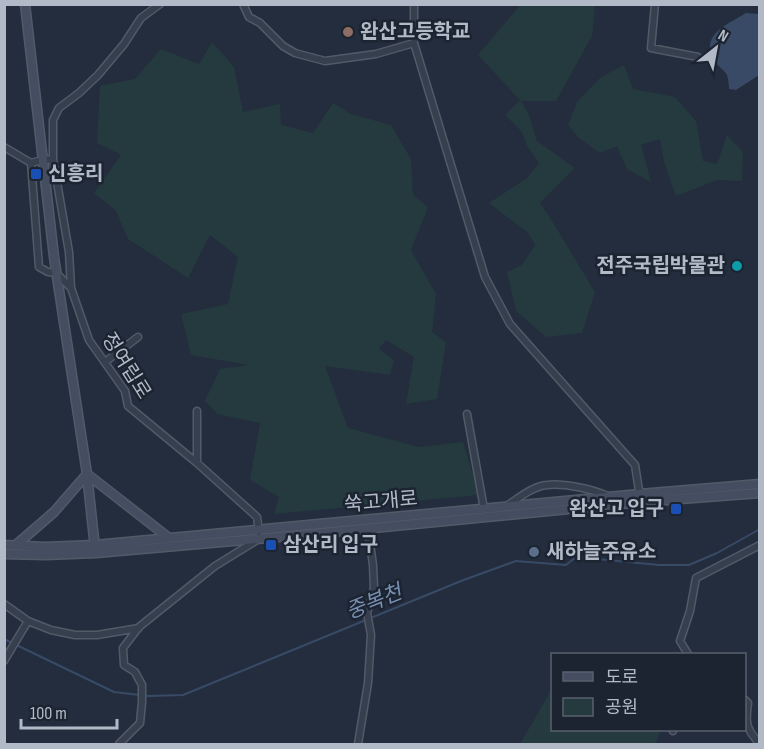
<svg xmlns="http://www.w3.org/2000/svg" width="764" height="749" font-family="'Sofia Sans Condensed','Noto Sans KR',sans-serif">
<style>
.green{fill:#253a3e}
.water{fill:#384a66}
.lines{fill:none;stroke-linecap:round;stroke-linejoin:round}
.stream{stroke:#384a66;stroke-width:2}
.street-casing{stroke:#525a68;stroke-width:9}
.secondary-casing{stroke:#525a68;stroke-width:11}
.street{stroke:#363f4d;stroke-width:6}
.secondary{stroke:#444e60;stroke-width:8}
.education-dot{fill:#8d6e63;stroke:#1c2431;stroke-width:2}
.transit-dot{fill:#1a4fb4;stroke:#1c2431;stroke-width:2}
.culture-dot{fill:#0f9aa8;stroke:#1c2431;stroke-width:2}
.service-dot{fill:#5c6f8a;stroke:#1c2431;stroke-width:2}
.labels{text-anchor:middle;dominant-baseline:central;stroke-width:5;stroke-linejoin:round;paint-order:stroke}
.poi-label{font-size:20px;font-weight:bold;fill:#b2bac8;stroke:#1c2431;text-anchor:start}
.street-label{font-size:20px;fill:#b2bac8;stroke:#1c2431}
.water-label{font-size:21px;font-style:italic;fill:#798fb1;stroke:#1c2431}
</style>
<rect width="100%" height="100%" fill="#232d3d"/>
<!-- green -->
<path class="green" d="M520 5H595L592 36 556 101H521L529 115 537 141 575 168 540 203 549 216 595 292 582 333 546 337 516 311 507 272 522 265 535 245 528 233 489 203 527 178 539 163 527 146 522 132 505 115 520 100 478 55Z
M212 42 234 67 243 112 280 104 281 125 313 133 333 103 351 114 391 125 411 159 413 195 428 207 411 250 436 294 432 332 446 342 437 399 406 404 414 357 386 340 379 349 394 360 390 375 325 366 348 428 419 447 463 442 479 495 274 514 279 497 250 480 260 423 217 414 205 401 220 369 249 365 191 355 181 314 228 304 238 257 210 235 188 278 128 239 116 211 94 193 121 155 97 143 100 86 135 79 161 49 199 64Z
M624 65 633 89 675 97 696 121 703 161 717 164 727 135 743 152 742 181 717 180 676 196 664 162 660 139 641 145 651 182 627 169 617 146 600 153 579 138 568 125 577 102 601 77Z
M550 692H552V730H661L655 744H520Z"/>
<!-- water -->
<path class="water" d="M746 13 759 14V75L736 90 729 89C729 85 728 78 727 75 725 71 720 68 717 64 697 36 725 26 746 13Z"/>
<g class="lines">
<!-- stream -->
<path class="stream" d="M4 639 114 692 149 696 183 695 461 581 516 561 566 565 576 557 659 565H689L717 553 760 529"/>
<defs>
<path id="street" d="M243 4 249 17 260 23 283 46 295 53 325 61 376 54 414 43
M414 4V43L485 277 510 324 635 465 640 497
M655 4 651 48 698 57
M4 147 31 163 39 267 48 272 56 273 71 288
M53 159V120L59 108 79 93 98 75 124 44 141 18 160 4
M31 163 42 160 53 159 69 252 71 288 89 340 125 391 128 406 197 463 257 517 259 532
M105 362 138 337
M197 411V463
M467 414 484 509
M508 505C519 498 533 486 547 485 564 483 592 489 608 496
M4 604 28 621 51 630 75 635H97L139 628
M688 654 680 641 690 611 696 578 760 545
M4 661 28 621
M744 699 748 703C745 723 746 729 760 744
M673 731V730
M119 744 140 723 142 702V685L135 672 124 665 123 648 139 627 215 566 257 540
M358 744 368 683 371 635 367 613 374 588 373 565 368 529"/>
<path id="secondary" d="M25 4 54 257 87 474 95 548
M4 545 45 547 95 545 640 494 760 484
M16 545 54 512 87 474 169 538
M4 554 46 555 96 553 302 535 641 502 760 493"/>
</defs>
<!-- street casing -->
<use href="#street" class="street-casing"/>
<!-- secondary casing -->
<use href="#secondary" class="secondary-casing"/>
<!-- street -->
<use href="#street" class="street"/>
<!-- secondary -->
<use href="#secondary" class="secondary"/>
</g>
<!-- markers -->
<circle class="education-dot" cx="348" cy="32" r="6"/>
<g class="transit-dot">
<rect x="30" y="168" width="12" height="12" rx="3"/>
<rect x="670" y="503" width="12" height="12" rx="3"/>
<rect x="265" y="539" width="12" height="12" rx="3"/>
</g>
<circle class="culture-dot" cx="737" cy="266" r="6"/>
<circle class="service-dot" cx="534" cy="552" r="6"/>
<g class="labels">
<!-- poi labels -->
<g class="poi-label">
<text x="360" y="32">완산고등학교</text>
<text x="48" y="174">신흥리</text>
<text x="725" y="266" text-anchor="end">전주국립박물관</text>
<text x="664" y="509" text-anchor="end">완산고 입구</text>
<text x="283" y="545">삼산리 입구</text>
<text x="546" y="552">새하늘주유소</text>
</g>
<!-- street labels -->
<g class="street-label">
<text transform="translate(126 366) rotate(58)">정여립로</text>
<text transform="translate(381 502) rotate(-5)">쑥고개로</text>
</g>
<!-- water labels -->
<g class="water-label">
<text transform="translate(374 602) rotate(-22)">중복천</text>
</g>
</g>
<!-- border -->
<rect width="764" height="749" fill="none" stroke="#b2bac8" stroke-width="12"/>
<!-- legend -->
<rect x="551" y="653" width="195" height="78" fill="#1c2431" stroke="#58606d" stroke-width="1.5"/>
<rect x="563" y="672" width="30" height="9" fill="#444e60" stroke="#58606d" stroke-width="1.5"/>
<text x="605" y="683" font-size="18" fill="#b2bac8">도로</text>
<rect x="563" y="698" width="30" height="18" fill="#253a3e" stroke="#58606d" stroke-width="1.5"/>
<text x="605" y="713" font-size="18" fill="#b2bac8">공원</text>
<!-- north arrow -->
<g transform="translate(716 48) rotate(31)" stroke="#1c2431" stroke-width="4.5" paint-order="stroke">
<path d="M0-4.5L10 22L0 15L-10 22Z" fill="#b2bac8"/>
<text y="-9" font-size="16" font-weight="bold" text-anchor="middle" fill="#b2bac8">N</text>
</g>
<!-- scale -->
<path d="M21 719v9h96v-9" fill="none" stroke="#b2bac8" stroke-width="3"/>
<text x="30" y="719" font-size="18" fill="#b2bac8" stroke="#1c2431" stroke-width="4.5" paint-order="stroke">100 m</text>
</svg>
